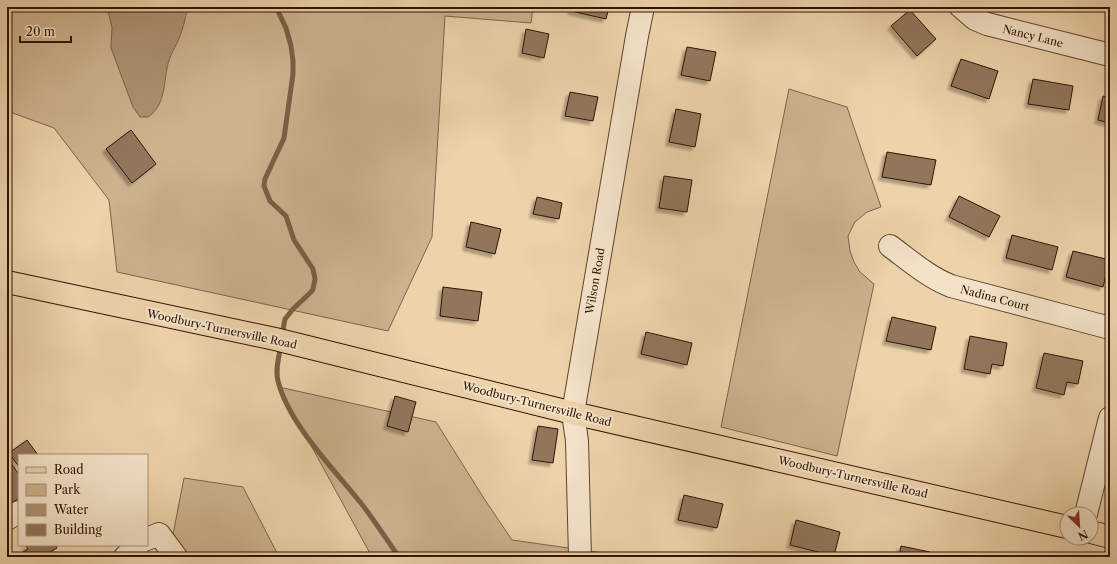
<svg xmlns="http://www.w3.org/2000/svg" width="1117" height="564" font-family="'Libre Caslon Text',serif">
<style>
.green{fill:#cdb28e;stroke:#7e624a}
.water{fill:#ad9172;stroke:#7b5f46}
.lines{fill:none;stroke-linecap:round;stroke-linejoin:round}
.stream{stroke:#7b5f46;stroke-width:5}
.building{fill:#92765b;stroke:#301305;filter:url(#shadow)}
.minor-casing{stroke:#5f432e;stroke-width:24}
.major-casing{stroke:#301305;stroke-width:24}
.minor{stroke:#f3e2c8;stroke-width:22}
.major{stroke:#edd2aa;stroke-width:22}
.labels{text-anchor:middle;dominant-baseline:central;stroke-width:4;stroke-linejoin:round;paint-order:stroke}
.street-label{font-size:11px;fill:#301305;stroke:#f3e2c8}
</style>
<defs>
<filter id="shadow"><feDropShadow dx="-3.5" dy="3.5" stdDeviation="1" flood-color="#0004"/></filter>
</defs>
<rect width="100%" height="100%" fill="#edd2aa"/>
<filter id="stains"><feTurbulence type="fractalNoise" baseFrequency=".005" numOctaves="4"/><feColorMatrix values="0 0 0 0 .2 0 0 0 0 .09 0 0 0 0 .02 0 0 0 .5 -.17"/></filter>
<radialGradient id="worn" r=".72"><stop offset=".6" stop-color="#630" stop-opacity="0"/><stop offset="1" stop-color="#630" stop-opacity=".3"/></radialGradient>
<!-- green -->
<path class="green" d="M7 7H533L531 23 445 16 432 237 388 331 117 272 109 200 54 128 7 111Z
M789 89 847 107 881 207 867 212 855 222 848 236 850 251 854 262 860 272 874 284 837 456 721 427Z
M279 387 436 422 485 500 512 540 632 557H372Z
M184 478 243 487 279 557H172L169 555Z"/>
<!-- water -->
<path class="water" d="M107 7H187C186 19 182 32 177 43 174 49 171 54 169 60 163 80 167 104 148 117H140L133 107 114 56 111 48 112 27Z"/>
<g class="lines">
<!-- stream -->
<path class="stream" d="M276 7 286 28 291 46 293 61V74L284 138 265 179 264 186 270 201 286 216 294 240 313 269 315 279 313 289 311 292 293 309 285 319 282 335
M281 345C279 356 275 370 278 381 289 425 336 471 364 507 376 523 387 540 399 557"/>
</g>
<!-- building -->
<path class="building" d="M572 7H609L606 19 571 11Z
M910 10 936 39 917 56 891 26Z
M526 29 549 34 544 58 522 53Z
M687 47 716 52 710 81 681 75Z
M961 59 998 71 989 99 951 86Z
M1033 79 1073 86 1069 110 1028 104Z
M570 92 598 97 593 121 565 116Z
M1103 96 1110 98V123L1098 120Z
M676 109 701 114 695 147 669 142Z
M131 130 156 164 132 183 106 149Z
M887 152 936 160 931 185 882 177Z
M664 176 692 180 687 212 659 208Z
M959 196 1000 216 989 237 949 217Z
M537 197 562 203 559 219 533 214Z
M471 222 501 229 495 254 466 247Z
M1012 235 1058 247 1052 270 1006 258Z
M1073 251 1110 260 1103 287 1066 277Z
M443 287 482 292 478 321 440 316Z
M892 317 936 327 931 350 886 341Z
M646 332 692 343 687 365 641 354Z
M970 336 1007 343 1003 366 992 364 990 374 964 369Z
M1044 353 1083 361 1078 384 1067 382 1064 395 1036 388Z
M395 396 416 402 408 432 387 426Z
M538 426 558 429 553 463 532 460Z
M27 440 38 455H19V467L9 453Z
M7 458 18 473H19V498L9 505 7 502Z
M684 495 723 504 717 528 678 520Z
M796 520 840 532 834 556 790 545Z
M25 545H55L57 548 42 557H26L23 552 28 549Z
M901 546 930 552 929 557H899Z"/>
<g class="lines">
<defs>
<path id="minor" d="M961 7 975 19 987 24 1110 55
M890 246C909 260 928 277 951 286L1110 328
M1086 514 1110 418
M7 519 19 512
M147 539 159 534 176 557
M125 557 138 545
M580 557 577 441 573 413 637 36 643 7"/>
<path id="major" d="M7 282 275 339 573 413 1067 527
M1091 532 1110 537"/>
</defs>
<!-- minor casing -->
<use href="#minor" class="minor-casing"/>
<!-- major casing -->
<use href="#major" class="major-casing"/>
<!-- minor -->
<use href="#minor" class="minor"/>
<!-- major -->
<use href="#major" class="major"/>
</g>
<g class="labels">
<!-- street labels -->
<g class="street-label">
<text transform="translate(1033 36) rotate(14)">Nancy Lane</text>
<text transform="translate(595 281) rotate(-80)">Wilson Road</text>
<text transform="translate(995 298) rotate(15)">Nadina Court</text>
<text transform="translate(222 329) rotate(12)">Woodbury-Turnersville Road</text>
<text transform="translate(537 404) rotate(14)">Woodbury-Turnersville Road</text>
<text transform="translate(853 477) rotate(13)">Woodbury-Turnersville Road</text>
</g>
</g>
<!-- margin -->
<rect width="1117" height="564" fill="none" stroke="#edd2aa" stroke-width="24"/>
<rect x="8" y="8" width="1101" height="548" fill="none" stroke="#301305" stroke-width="2"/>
<rect x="12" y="12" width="1093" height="540" fill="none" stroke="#301305"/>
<!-- legend -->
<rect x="18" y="454" width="130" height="92" fill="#f3e2c8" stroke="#a58f7a"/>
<rect x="26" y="467" width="20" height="6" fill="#edd2aa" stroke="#a58f7a"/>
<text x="54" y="474" font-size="12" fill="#301305">Road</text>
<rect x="26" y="484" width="20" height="12" fill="#cdb28e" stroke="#a58f7a"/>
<text x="54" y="494" font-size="12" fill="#301305">Park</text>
<rect x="26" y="504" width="20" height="12" fill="#ad9172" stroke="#a58f7a"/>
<text x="54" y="514" font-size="12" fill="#301305">Water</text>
<rect x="26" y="524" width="20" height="12" fill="#92765b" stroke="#a58f7a"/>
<text x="54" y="534" font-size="12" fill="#301305">Building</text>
<!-- north arrow -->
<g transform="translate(1079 526) rotate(155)"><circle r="19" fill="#f3e2c8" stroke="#a58f7a"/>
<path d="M0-3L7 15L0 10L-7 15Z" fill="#8f2418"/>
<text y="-6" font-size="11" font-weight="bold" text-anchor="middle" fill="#301305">N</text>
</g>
<!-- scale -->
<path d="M20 36v6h51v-6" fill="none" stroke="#301305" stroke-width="2"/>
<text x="26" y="36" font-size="12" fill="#301305" stroke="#f3e2c8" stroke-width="3" paint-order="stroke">20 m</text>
<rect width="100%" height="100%" filter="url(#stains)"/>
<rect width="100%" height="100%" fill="url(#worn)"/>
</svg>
